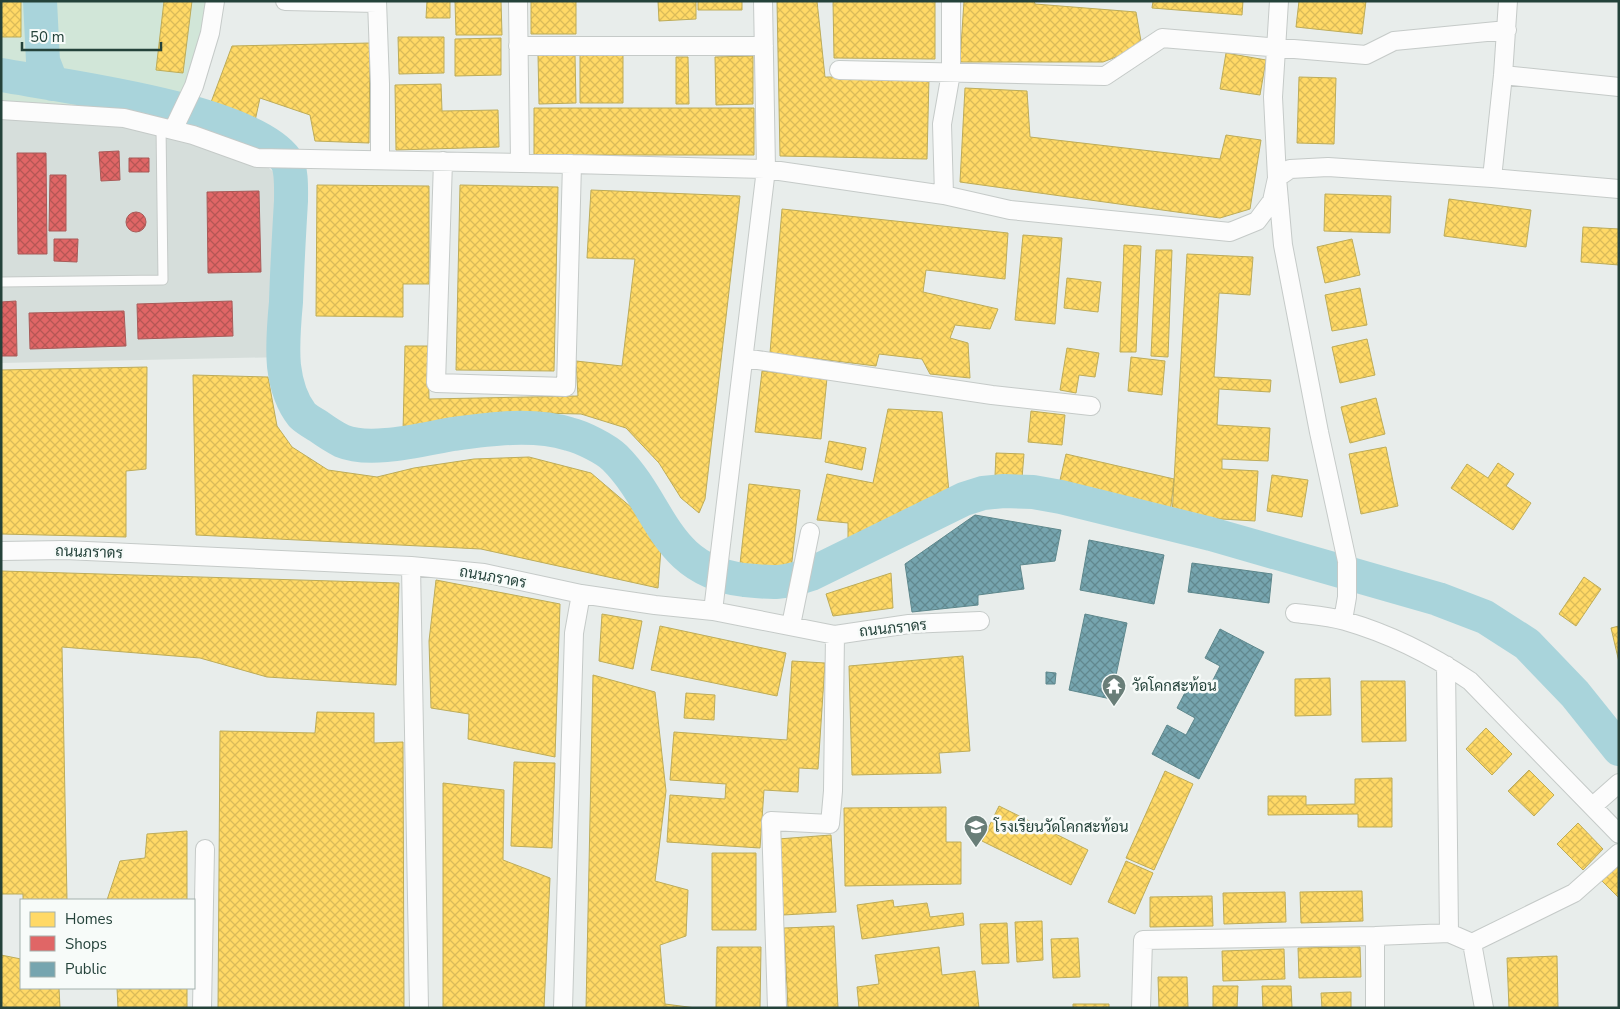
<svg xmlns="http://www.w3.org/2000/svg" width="1620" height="1009" font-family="'Nunito Sans',Sarabun,sans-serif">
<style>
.built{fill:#d6dedb}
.green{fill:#d1e6d8}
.homes{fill:url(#homes-cross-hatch);stroke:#bdac59}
.shops{fill:url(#shops-cross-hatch);stroke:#a85b59}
.public{fill:url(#public-cross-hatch);stroke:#5d878c}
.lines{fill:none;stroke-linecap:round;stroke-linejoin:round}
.river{stroke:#a9d4db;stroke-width:34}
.service-casing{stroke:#c5cac8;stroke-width:11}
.minor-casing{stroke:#c5cac8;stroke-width:20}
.service{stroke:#fcfcfc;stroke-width:9}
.minor{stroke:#fcfcfc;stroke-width:18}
.labels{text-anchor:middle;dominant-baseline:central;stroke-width:5;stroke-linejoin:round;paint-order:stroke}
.street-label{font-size:15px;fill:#24423a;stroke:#f7fbf9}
.poi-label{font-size:15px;fill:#24423a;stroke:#f7fbf9;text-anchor:start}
</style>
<defs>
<pattern id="homes-cross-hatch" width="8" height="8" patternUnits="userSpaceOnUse" patternTransform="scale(1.25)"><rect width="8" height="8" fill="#ffd966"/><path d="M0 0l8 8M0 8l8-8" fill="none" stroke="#dabb59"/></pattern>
<pattern id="shops-cross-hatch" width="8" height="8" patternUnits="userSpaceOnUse" patternTransform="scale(1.25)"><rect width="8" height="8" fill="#e06666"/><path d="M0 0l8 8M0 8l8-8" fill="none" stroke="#b55655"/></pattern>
<pattern id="public-cross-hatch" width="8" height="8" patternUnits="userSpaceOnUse" patternTransform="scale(1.25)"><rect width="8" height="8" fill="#76a5af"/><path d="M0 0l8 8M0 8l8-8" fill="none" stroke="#61888f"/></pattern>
</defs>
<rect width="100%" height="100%" fill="#e8edeb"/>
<!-- built -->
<path class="built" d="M1 110 124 118 257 158 277 175 291 201 284 329V357L1 363Z"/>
<!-- green -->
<path class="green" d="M1 1H215L173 130 1 110Z"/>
<!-- homes -->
<path class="homes" d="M1 1H21V37H1Z
M164 1H192L183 73 156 70Z
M427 1H450V18H426Z
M455 1H501L502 35H456Z
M531 1H576V34H531Z
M658 1H696V19L659 21Z
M698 1H742V10H698Z
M777 1H817L825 77H929L927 159 780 156Z
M833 1H935V59L834 58Z
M964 1H1034L1035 4 1136 12 1142 47 1103 62H960Z
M1153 1H1243L1242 15 1152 8Z
M1299 1H1366L1362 34 1296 27Z
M398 37H444V73L399 74Z
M501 38V75L455 76V39Z
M370 43 369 143 315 141 310 115 260 98 255 121 210 105 232 46Z
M1226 53 1266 60 1260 95 1220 89Z
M538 55H575L576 103 539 104Z
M580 55H623V103H580Z
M753 56V104L716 105 715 57Z
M676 57H688L689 104H676Z
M1299 77 1336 78 1334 144 1297 143Z
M441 84 442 111 498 110 499 147 396 150 395 85Z
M965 88 1027 91 1030 137 1220 159 1226 135 1261 140 1250 209 1220 218 960 182Z
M534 108H754V155H534Z
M317 185 429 186V284H403V317L316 316Z
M460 185 558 187 554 371 456 370Z
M591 190 740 196 705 499 699 513 681 498 659 463 626 428 581 414 537 413 477 415 403 432 405 346H428L429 399 578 396 576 361 622 366 635 259 587 258Z
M1325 194 1391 196 1390 233 1324 231Z
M1449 199 1531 210 1526 247 1444 236Z
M782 209 1008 233 1005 279 926 270 923 292 998 309 990 329 955 325 950 338 968 343 970 378 930 374 922 359 879 354 876 366 770 353Z
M1583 227 1619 229V265L1581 262Z
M1023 235 1062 238 1055 324 1015 320Z
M1352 239 1360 275 1325 283 1317 247Z
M1124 245 1141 246 1136 352H1120Z
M1156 250H1172L1168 357 1151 356Z
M1187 254 1253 257 1250 295 1219 293 1214 377 1271 380 1270 392 1219 389 1217 425 1270 428 1268 461 1222 459V469L1258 471 1255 521 1172 516Z
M1067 278 1101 282 1098 312 1064 308Z
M1360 288 1367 325 1332 331 1325 295Z
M1367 339 1375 375 1340 383 1332 347Z
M1067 348 1099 353 1095 377 1079 375 1076 393 1060 390Z
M1131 357 1165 361 1162 395 1128 391Z
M147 367 146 469 126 471V537L1 534V370Z
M762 371 827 378 821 439 755 432Z
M193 375 268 377 277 426 292 447 328 470 377 477 414 468 474 459 529 457 591 473 632 508 661 549 658 588 481 549 196 535Z
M1376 398 1385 434 1350 443 1341 407Z
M888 409 942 412 949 493 848 543V523L817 520 827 474 873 483Z
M1031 411 1065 415 1062 445 1028 442Z
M829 441 866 448 862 470 825 462Z
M1386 447 1398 506 1361 514 1349 454Z
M996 453 1024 454 1022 478 995 476Z
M1066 454 1174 479 1170 514 1058 489Z
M1498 463 1514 474 1506 486 1531 503 1513 530 1451 488 1467 464 1488 478Z
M1272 475 1308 480 1302 517 1267 511Z
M749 484 800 490 791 570 740 564Z
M1 571 399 583 396 685 267 677 200 658 62 647 67 900H23V894H1Z
M891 573 893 608 833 616 826 594Z
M1584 577 1601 589 1576 626 1559 614Z
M436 580 560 604 555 757 468 739 469 714 431 708 429 641Z
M602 614 642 621 633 669 599 661Z
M660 626 786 653 777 696 651 670Z
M1619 626V662L1611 628Z
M963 656 970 751 939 753 941 773 852 775 849 666Z
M792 661 825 663 818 769 799 768 798 792 764 790 760 848 667 842 670 795 725 799 726 784 670 780 674 732 787 740Z
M593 675 655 692 666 791 655 881 688 890 686 936 660 945 665 1004 696 1008H586Z
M1330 678 1331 715 1295 716V679Z
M1361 681H1405L1406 741 1362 742Z
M686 693 715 695 714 720 684 718Z
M317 712 374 713V743L403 742 404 1008H218L220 731 315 733Z
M1486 728 1512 754 1492 775 1466 749Z
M514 762 555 763 552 848 511 846Z
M1529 770 1554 795 1534 816 1508 791Z
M1165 771 1193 784 1154 870 1126 858Z
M1392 778V827H1358V814L1268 815V796H1306V805L1355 804V779Z
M443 783 504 790 503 860 550 878 544 1008H443Z
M999 806 1088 850 1071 885 982 841Z
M946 807V842H961V884L845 886 844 808Z
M1578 823 1603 849 1583 870 1557 844Z
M187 831V900H107L120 861 145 858 147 834Z
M831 835 836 912 783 915 778 839Z
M712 853H756V930H712Z
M1126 861 1153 873 1135 914 1108 902Z
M1619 865V898L1602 881Z
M1362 891 1363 921 1301 923 1300 892Z
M1285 892 1286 922 1224 924 1223 893Z
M1212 896 1213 926 1150 927V897Z
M893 900 894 907 927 903 930 917 963 913 964 925 862 939 857 905Z
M1042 921 1043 960 1017 962 1015 922Z
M1007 923 1009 963 982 964 980 924Z
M834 926 838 1008H788L784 928Z
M1078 938 1080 977 1053 978 1051 939Z
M717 947H761L760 1008H716Z
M939 947 942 975 975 971 979 1008H859L857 987 879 984 875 955Z
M1360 947 1361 977 1299 978 1298 948Z
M1284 949 1285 979 1223 981 1222 951Z
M1 955 21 959V988H59L60 1008H1Z
M1557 956 1558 1008H1509L1507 958Z
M1158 977H1187L1188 1008H1159Z
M1213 986H1238L1237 1008H1213Z
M1262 986H1291L1292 1008H1263Z
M117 988H187V1008H118Z
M1351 992V1008H1322L1321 993Z
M1073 1004H1109V1008H1073Z"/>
<!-- shops -->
<path class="shops" d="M119 151 120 180 101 181 99 152Z
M17 153H46L47 254H18Z
M129 158H149V172H129Z
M50 175H66V231H49Z
M259 191 261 272 208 273 207 192Z
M126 222a10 10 0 1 1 20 0a10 10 0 1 1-20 0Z
M54 239H78L77 262 54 261Z
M16 301 17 356H1V302Z
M232 301 233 336 138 339 137 304Z
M124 311 126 346 30 349 29 313Z"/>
<!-- public -->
<path class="public" d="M975 515 1061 530 1055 561 1020 565 1024 589 978 595V605L912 612 905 564Z
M1089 540 1164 555 1154 604 1080 590Z
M1192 563 1272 574 1269 603 1188 592Z
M1085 614 1127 623 1111 699 1069 690Z
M1220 629 1264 652 1199 779 1152 754 1167 725 1186 735 1195 718 1177 708 1192 679 1209 688 1220 666 1205 658Z
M1046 672 1056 673 1055 684H1046Z"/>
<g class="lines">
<!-- river -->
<path class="river" d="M40 1 43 61 52 84
M1 75C63 86 251 110 286 160 292 169 291 191 291 201 289 235 287 268 286 302 284 323 282 345 284 366 286 383 291 401 302 415 306 419 313 423 318 426 325 431 334 437 342 441 371 453 423 439 453 434 490 429 533 423 569 434 582 437 606 449 615 458 662 505 663 570 744 580 774 583 782 584 811 574L964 499 983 493 1004 491 1033 492 1061 497 1211 534 1438 599 1485 617 1527 644 1575 694 1619 749"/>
<defs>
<path id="service" d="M1 282 163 280 161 127"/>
<path id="minor" d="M285 1 377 3
M377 1 380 84V160
M518 1 520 163
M1279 1 1273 97 1277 178 1283 245 1319 432 1347 561V597L1343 620
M518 46H764
M839 70 1105 76 1162 38 1366 55 1394 41 1507 30
M1503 75 1619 87
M1 110 124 118 193 135 257 158 572 164 766 169 944 195 1010 210 1230 232 1257 221 1272 201 1277 178 1290 169 1328 167 1492 178 1619 189
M173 130 194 86 210 33 215 1
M443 161 436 383 566 387 572 164
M1492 178 1503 75 1508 1
M944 195 942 124 951 73V1
M744 358 992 395 1091 406
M1 551 65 550 411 566 484 573 581 594 655 605 713 611 835 635 909 624 980 621
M411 566 419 1008
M713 611 766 169 763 1
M1295 613C1311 615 1329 616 1345 621 1390 634 1432 655 1470 681L1619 834
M791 625 810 532
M1446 665 1449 933
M1593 806 1619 783
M1472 943 1484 1008
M202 1008 205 849
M563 1008 574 633 581 594
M777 1008 771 821 830 824 833 791 835 635
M1141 1008 1143 940 1375 936 1449 933 1472 943 1574 893 1619 853
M1375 1008V936"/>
</defs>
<!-- service casing -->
<use href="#service" class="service-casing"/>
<!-- minor casing -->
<use href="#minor" class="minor-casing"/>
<!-- service -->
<use href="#service" class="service"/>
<!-- minor -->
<use href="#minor" class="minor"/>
</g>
<!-- icons -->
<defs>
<symbol id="temple-pin" viewBox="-11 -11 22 30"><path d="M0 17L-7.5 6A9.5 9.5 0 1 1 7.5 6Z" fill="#697e78" stroke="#f7fbf9"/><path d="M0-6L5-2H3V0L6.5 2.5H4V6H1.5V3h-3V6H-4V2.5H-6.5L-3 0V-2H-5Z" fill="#fff"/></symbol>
<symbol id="school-pin" viewBox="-11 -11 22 30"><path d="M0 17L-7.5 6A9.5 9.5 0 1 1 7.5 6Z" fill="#697e78" stroke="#f7fbf9"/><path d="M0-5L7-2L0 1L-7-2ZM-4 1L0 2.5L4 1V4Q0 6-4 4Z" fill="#fff"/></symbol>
</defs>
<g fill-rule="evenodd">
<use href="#temple-pin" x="1100" y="672" width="28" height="38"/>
<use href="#school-pin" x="962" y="813" width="28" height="38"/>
</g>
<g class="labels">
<!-- street labels -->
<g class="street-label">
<text transform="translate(89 552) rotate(2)">ถนนภราดร</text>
<text transform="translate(493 577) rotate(10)">ถนนภราดร</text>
<text transform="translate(893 628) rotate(-6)">ถนนภราดร</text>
</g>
<!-- poi labels -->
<g class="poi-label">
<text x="1132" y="686">วัดโคกสะท้อน</text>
<text x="994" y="827">โรงเรียนวัดโคกสะท้อน</text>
</g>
</g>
<!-- border -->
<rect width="1620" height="1009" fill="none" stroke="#24423a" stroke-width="5"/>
<!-- legend -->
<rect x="20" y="899" width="175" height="90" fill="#f7fbf9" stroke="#a3b1ad"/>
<rect x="30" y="912" width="25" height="15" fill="#ffd966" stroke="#a3b1ad"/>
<text x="65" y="924" font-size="15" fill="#24423a">Homes</text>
<rect x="30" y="936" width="25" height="15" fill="#e06666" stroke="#a3b1ad"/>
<text x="65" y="949" font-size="15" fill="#24423a">Shops</text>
<rect x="30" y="962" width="25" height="15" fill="#76a5af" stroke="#a3b1ad"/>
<text x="65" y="974" font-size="15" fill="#24423a">Public</text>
<!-- scale -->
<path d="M22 42v8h139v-8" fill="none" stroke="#24423a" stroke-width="2.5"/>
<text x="30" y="42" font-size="15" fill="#24423a" stroke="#f7fbf9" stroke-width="4" paint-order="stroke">50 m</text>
</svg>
